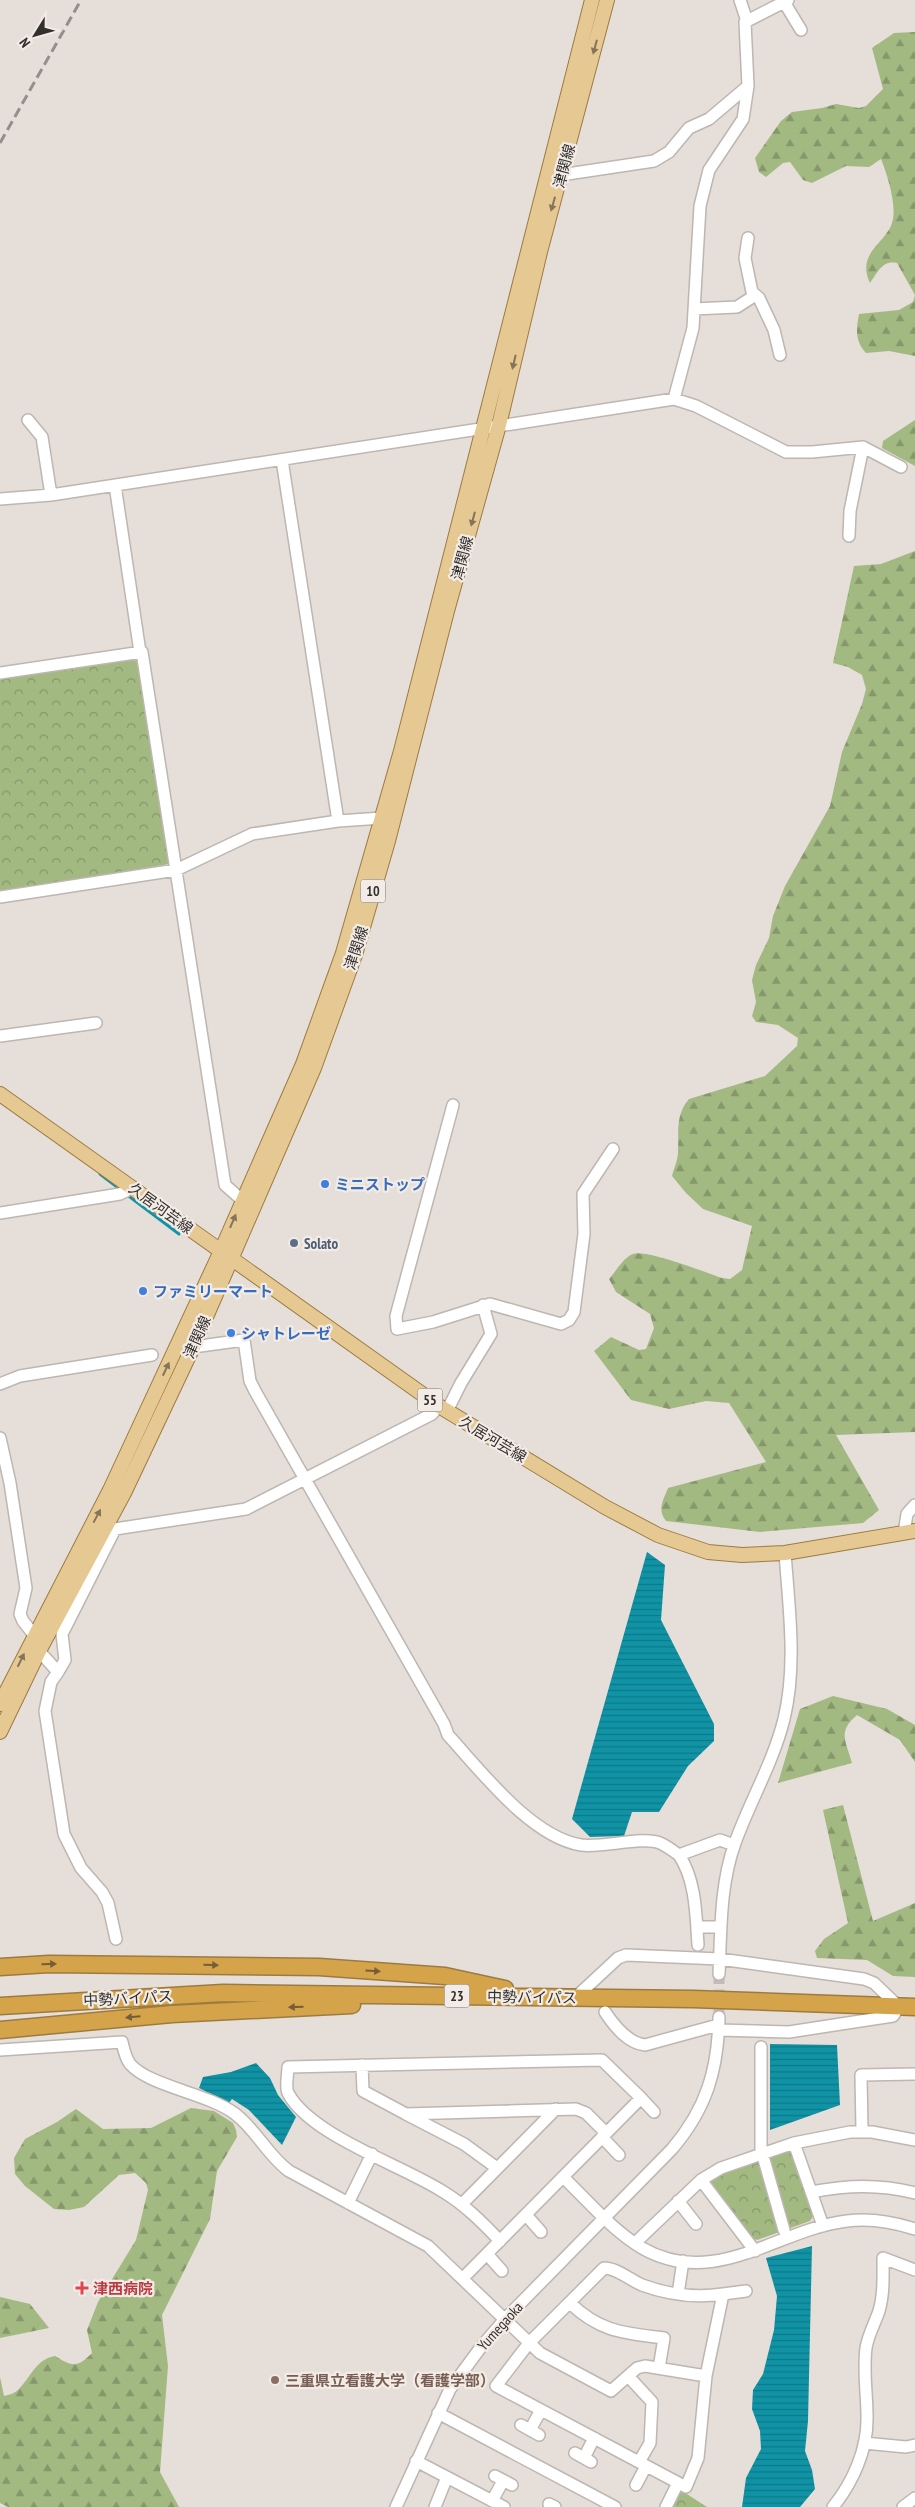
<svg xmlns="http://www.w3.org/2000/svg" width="915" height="2507" font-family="'PT Sans Narrow','Noto Sans JP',sans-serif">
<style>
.forest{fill:url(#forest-firs)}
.park{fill:url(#park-crowns)}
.water{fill:url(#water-rules)}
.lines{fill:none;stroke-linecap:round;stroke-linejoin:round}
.stream{stroke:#0f93a5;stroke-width:3}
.minor-tunnel{stroke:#c2bbb7;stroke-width:11;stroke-dasharray:11 5.5;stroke-linecap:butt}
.minor-casing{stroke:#bdb6b1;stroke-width:14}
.major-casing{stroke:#9c7b40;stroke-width:16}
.highway-casing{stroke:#9c7b40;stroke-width:19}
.minor{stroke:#fff;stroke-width:11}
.major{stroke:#e6c892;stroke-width:14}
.highway{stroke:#d5a44a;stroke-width:16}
.rail{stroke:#958f8b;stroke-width:3;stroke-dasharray:10 5;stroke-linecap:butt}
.oneway{fill:#83745a}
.oneway2{fill:#735e39}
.shop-dot{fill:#3f7fe0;stroke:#f3ece6;stroke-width:2}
.service-dot{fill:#5c6f8a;stroke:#f3ece6;stroke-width:2}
.health-dot{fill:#e0444e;stroke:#f3ece6;stroke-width:2}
.education-dot{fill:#8d6e63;stroke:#f3ece6;stroke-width:2}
.labels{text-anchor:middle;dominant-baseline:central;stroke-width:4.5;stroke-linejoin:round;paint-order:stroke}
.shield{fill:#f3ece6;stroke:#6c6864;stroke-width:1}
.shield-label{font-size:14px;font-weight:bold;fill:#322f2d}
.street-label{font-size:15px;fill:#322f2d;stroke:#f3ece6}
.shop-label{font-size:15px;font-weight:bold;fill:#366cbe;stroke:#f3ece6;text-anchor:start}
.service-label{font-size:15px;font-weight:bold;fill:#4e5e75;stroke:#f3ece6;text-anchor:start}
.health-label{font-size:15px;font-weight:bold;fill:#be3a42;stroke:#f3ece6;text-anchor:start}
.education-label{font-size:15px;font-weight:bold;fill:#785e54;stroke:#f3ece6;text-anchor:start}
</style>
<defs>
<pattern id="forest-firs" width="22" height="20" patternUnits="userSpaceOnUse" patternTransform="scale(1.25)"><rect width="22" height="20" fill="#a3b982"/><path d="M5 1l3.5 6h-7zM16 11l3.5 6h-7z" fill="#85976b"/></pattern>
<pattern id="park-crowns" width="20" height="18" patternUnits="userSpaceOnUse" patternTransform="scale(1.25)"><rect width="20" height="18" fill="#a3b982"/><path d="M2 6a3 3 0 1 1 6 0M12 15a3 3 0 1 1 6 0" fill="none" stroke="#85976b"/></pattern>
<pattern id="water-rules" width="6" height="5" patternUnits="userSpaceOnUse" patternTransform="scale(1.25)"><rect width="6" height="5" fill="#0f93a5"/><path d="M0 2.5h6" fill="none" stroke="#0f7887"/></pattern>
</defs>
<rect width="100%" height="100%" fill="#e6ded9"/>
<!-- forest -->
<path class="forest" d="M915 32V356L889 351 866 353C855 341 856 330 859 314L899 310 913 302 915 295 897 263C882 260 878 272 870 283 855 251 889 243 893 219 896 202 887 174 881 159L869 167 846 166 812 183 803 180 790 162 783 163 766 177 759 172 755 158 781 121 792 112 822 108 836 104 859 108 866 106 883 89 872 48 894 33Z
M915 420V466L882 448 883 441Z
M915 551V1432L836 1435 879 1510 863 1523 760 1532 666 1521C657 1509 663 1501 668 1488L766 1462 729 1403 706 1401 669 1409 631 1400 594 1351 611 1337 639 1350 646 1349 654 1328 650 1314 616 1292 609 1279C616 1271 624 1257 633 1254 646 1249 707 1273 722 1278L730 1279 742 1270 752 1226 703 1209 686 1193 672 1176C674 1168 678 1160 678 1152 679 1133 675 1115 689 1099L765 1076 797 1046 798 1038 778 1025 756 1022 752 1016 756 1002 752 980 756 965 769 938 773 916 785 886 830 806 842 752 862 704 866 689 862 675 848 667 833 663 854 566 881 564Z
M833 1696 887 1709 915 1725V1762L900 1740 857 1715C837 1732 846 1741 852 1763L778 1783 800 1709Z
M843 1805 873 1921 915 1903V1977L893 1976 867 1960 817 1958 815 1951 824 1939 848 1923 823 1810Z
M191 2108 214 2111 233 2123 236 2130 237 2137 217 2171 210 2219 162 2315 168 2366 160 2472 179 2507H8L0 2503V2377L4 2396C9 2395 15 2393 18 2390 31 2377 36 2359 55 2356 73 2367 77 2368 92 2353L87 2330 98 2302 136 2240 148 2190 146 2183 135 2173 119 2175 84 2207 69 2210 54 2209 25 2186 15 2174 14 2158 25 2139 57 2122 76 2109 103 2129 151 2128Z
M0 2297 30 2304 49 2328 0 2338Z"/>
<!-- park -->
<path class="park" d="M132 657 138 660 169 864 0 892V677Z
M786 2150 793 2154 814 2215 810 2221 757 2240 751 2238 711 2184 712 2177Z
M679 2489 707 2507H669Z"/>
<!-- water -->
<path class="water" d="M647 1552 665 1565 661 1620 714 1724V1741L688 1766 659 1812H632L624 1836 590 1837 572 1819Z
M770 2044 837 2045 840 2105 770 2130Z
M256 2063 270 2078 278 2095 296 2117 282 2145 249 2110 232 2099 229 2103 199 2088 203 2077 231 2072Z
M812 2246 808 2421 805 2451 812 2470 815 2489 800 2507H742L746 2478 761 2449 760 2431 752 2409 753 2390 763 2374 774 2330 777 2296 766 2258Z"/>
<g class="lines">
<!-- stream -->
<path class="stream" d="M100 1174 121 1190
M126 1194 179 1234"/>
<!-- minor-tunnel -->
<path class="minor-tunnel" d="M719 2017V1974"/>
<defs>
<path id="minor" d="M740 0 747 21
M784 2 801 30
M554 176 654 161 669 152 689 128 709 119 748 86
M748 238 745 258 752 292 759 298 774 330 780 355
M694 309 737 307 754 296
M674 399 693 328 700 206 709 170 743 119 748 86 745 22 788 0
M28 420 42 437 51 495
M282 460 338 821 382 818
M115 485 140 652
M0 499 51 495 674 399 696 406 786 452H812L863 447 901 467
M849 536 850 511 863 447
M0 673 142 652 225 1185 242 1200
M0 897 176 870 252 834 338 821
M0 1036 96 1023
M453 1105 396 1316 397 1329 433 1322 490 1304 561 1324 569 1320 574 1312 584 1234 583 1194 613 1149
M0 1213 120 1194 132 1188
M193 1347 244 1340 250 1381 255 1391 444 1724 448 1735C481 1771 531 1837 581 1845 603 1848 643 1836 660 1843 667 1846 673 1851 679 1855L720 1840 734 1845
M0 1384 20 1376 152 1355
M447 1411 461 1383 491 1334 483 1305
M0 1438 10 1483 26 1588 20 1614 23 1621 34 1635 39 1651 58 1672 65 1660 62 1634 115 1529 246 1509 432 1414 439 1406
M904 1533 907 1514 915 1505
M58 1672 51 1682 45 1711 64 1834 81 1868 102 1892 108 1903 116 1939
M679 1855C696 1880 696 1916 698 1945
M697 1927H721
M719 1974C721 1930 720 1884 735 1843 750 1801 773 1763 784 1719 797 1665 789 1609 785 1553
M576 1997 618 1958 626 1955 720 1959 864 1979 874 1983 899 2007 893 2016 789 2032 719 2030
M605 2012C615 2027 628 2043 645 2045L718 2025
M761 2047V2149L784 2230
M0 2050 122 2042C124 2050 125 2057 130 2064 149 2086 206 2093 234 2113 256 2129 267 2155 289 2171L428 2246 540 2353 611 2391 637 2368 645 2366 706 2376
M362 2065 363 2091 406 2114
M641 2098 654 2112
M862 2131 861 2075 915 2074
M602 2137 619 2155
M794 2143 823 2226
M497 2168 464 2144 406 2114 576 2109 586 2113 606 2133
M563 2177C588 2201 612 2230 642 2248 715 2290 778 2229 847 2221 870 2218 893 2222 915 2229
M701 2180 755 2251
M811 2192C848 2185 879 2184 915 2193
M678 2201 696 2224
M348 2203 372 2154
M462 2204 556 2109
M526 2215 541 2232
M635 2243 701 2180 721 2168 794 2143 850 2132H872L915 2140
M487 2254 502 2271
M604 2268C617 2268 630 2280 642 2285 669 2295 695 2298 723 2294L706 2376 698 2458 686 2487 496 2386 529 2343Z
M463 2278 641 2098 602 2060 288 2067C288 2074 285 2087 288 2093 310 2135 401 2165 442 2191 464 2204 482 2222 500 2241
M678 2294 683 2261
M723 2294 746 2291
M570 2303C600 2332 624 2333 664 2338L659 2368
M628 2376 652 2402 650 2443 639 2462
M438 2413 615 2507
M521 2425 539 2435
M530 2430 541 2410
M864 2443 906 2447 915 2445
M575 2453 591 2462
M584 2458 594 2438
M416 2461 504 2507
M495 2476 512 2485
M636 2485 646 2466
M492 2501 503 2481
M549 2504 555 2507
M396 2507 450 2389 481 2347 505 2319 672 2149C707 2108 718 2069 719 2017
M435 2507 447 2477
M666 2507 678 2483
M833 2507C853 2482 868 2449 867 2416 867 2394 863 2370 866 2348 868 2335 875 2323 879 2311 884 2294 883 2276 883 2258L915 2270
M903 2507 915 2498"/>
<path id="major" d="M0 1094 439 1406 605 1507 658 1535 708 1552 742 1555 785 1553 915 1531
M0 1704 110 1490 221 1251 303 1064 343 953 401 751 592 0
M0 1732 39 1651 124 1493 193 1347 314 1068 355 955 388 841 447 611 499 425 540 252 607 0"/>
<path id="highway" d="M0 1967 49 1964 319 1967 445 1976 505 1989
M0 2006 223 1993 693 1999 915 2007
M0 2030 172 2014 352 2005"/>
</defs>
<!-- minor casing -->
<use href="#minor" class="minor-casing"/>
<!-- major casing -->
<use href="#major" class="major-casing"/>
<!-- highway casing -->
<use href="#highway" class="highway-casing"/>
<!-- minor -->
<use href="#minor" class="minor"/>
<!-- major -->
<use href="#major" class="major"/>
<!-- highway -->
<use href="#highway" class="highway"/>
<!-- rail -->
<path class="rail" d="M0 143 81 0"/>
</g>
<!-- one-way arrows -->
<defs><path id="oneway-solid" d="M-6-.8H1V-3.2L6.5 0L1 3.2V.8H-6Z" transform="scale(1.25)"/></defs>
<g class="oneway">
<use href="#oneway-solid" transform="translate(595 47) rotate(105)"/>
<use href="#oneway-solid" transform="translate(553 204) rotate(106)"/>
<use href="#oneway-solid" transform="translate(514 362) rotate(103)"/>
<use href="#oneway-solid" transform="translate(473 519) rotate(105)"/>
<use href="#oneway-solid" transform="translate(233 1221) rotate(-67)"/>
<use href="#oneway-solid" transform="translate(166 1369) rotate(-65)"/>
<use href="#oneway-solid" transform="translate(97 1516) rotate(-62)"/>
<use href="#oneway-solid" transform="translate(21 1660) rotate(-64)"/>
</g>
<g class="oneway2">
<use href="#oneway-solid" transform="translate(49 1964) rotate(-2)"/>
<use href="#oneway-solid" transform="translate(211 1965) rotate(1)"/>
<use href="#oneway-solid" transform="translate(373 1971) rotate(4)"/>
<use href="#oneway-solid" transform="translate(296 2007) rotate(178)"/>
<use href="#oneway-solid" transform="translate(133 2017) rotate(175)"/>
</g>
<!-- markers -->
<g class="shop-dot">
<circle cx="325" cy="1184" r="5"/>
<circle cx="143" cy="1291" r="5"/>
<circle cx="231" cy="1333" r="5"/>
</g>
<circle class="service-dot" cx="294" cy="1243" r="5"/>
<path class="health-dot" d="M79.5 2280.5h5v5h5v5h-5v5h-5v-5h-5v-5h5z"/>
<circle class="education-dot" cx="275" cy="2380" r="5"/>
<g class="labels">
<!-- shield labels -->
<g class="shield">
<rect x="360.5" y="879.5" width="25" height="23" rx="4"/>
<rect x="417.5" y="1388.5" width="25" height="23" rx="4"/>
<rect x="444.5" y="1984.5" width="25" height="23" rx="4"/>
</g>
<g class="shield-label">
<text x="373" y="891">10</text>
<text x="430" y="1400">55</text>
<text x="457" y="1996">23</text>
</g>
<!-- street labels -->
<g class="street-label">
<text transform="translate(564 166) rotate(-75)">津関線</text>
<text transform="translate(462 558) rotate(-75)">津関線</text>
<text transform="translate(356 948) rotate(-72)">津関線</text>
<text transform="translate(161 1208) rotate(36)">久居河芸線</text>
<text transform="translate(197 1337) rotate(-66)">津関線</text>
<text transform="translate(493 1439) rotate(31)">久居河芸線</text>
<text transform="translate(532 1997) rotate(1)">中勢バイパス</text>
<text transform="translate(128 1998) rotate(-3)">中勢バイパス</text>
<text transform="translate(500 2326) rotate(-48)">Yumegaoka</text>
</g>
<!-- shop labels -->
<g class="shop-label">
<text x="335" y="1184">ミニストップ</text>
<text x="153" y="1291">ファミリーマート</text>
<text x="241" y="1333">シャトレーゼ</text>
</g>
<!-- service labels -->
<g class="service-label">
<text x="304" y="1243">Solato</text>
</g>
<!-- health labels -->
<g class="health-label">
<text x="93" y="2288">津西病院</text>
</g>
<!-- education labels -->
<g class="education-label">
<text x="285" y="2380">三重県立看護大学（看護学部）</text>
</g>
</g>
<!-- north arrow -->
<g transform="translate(35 35) rotate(233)" stroke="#f3ece6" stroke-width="4" paint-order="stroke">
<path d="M0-4L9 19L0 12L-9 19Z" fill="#322f2d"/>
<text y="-8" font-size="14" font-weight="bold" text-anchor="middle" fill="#322f2d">N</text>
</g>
</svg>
